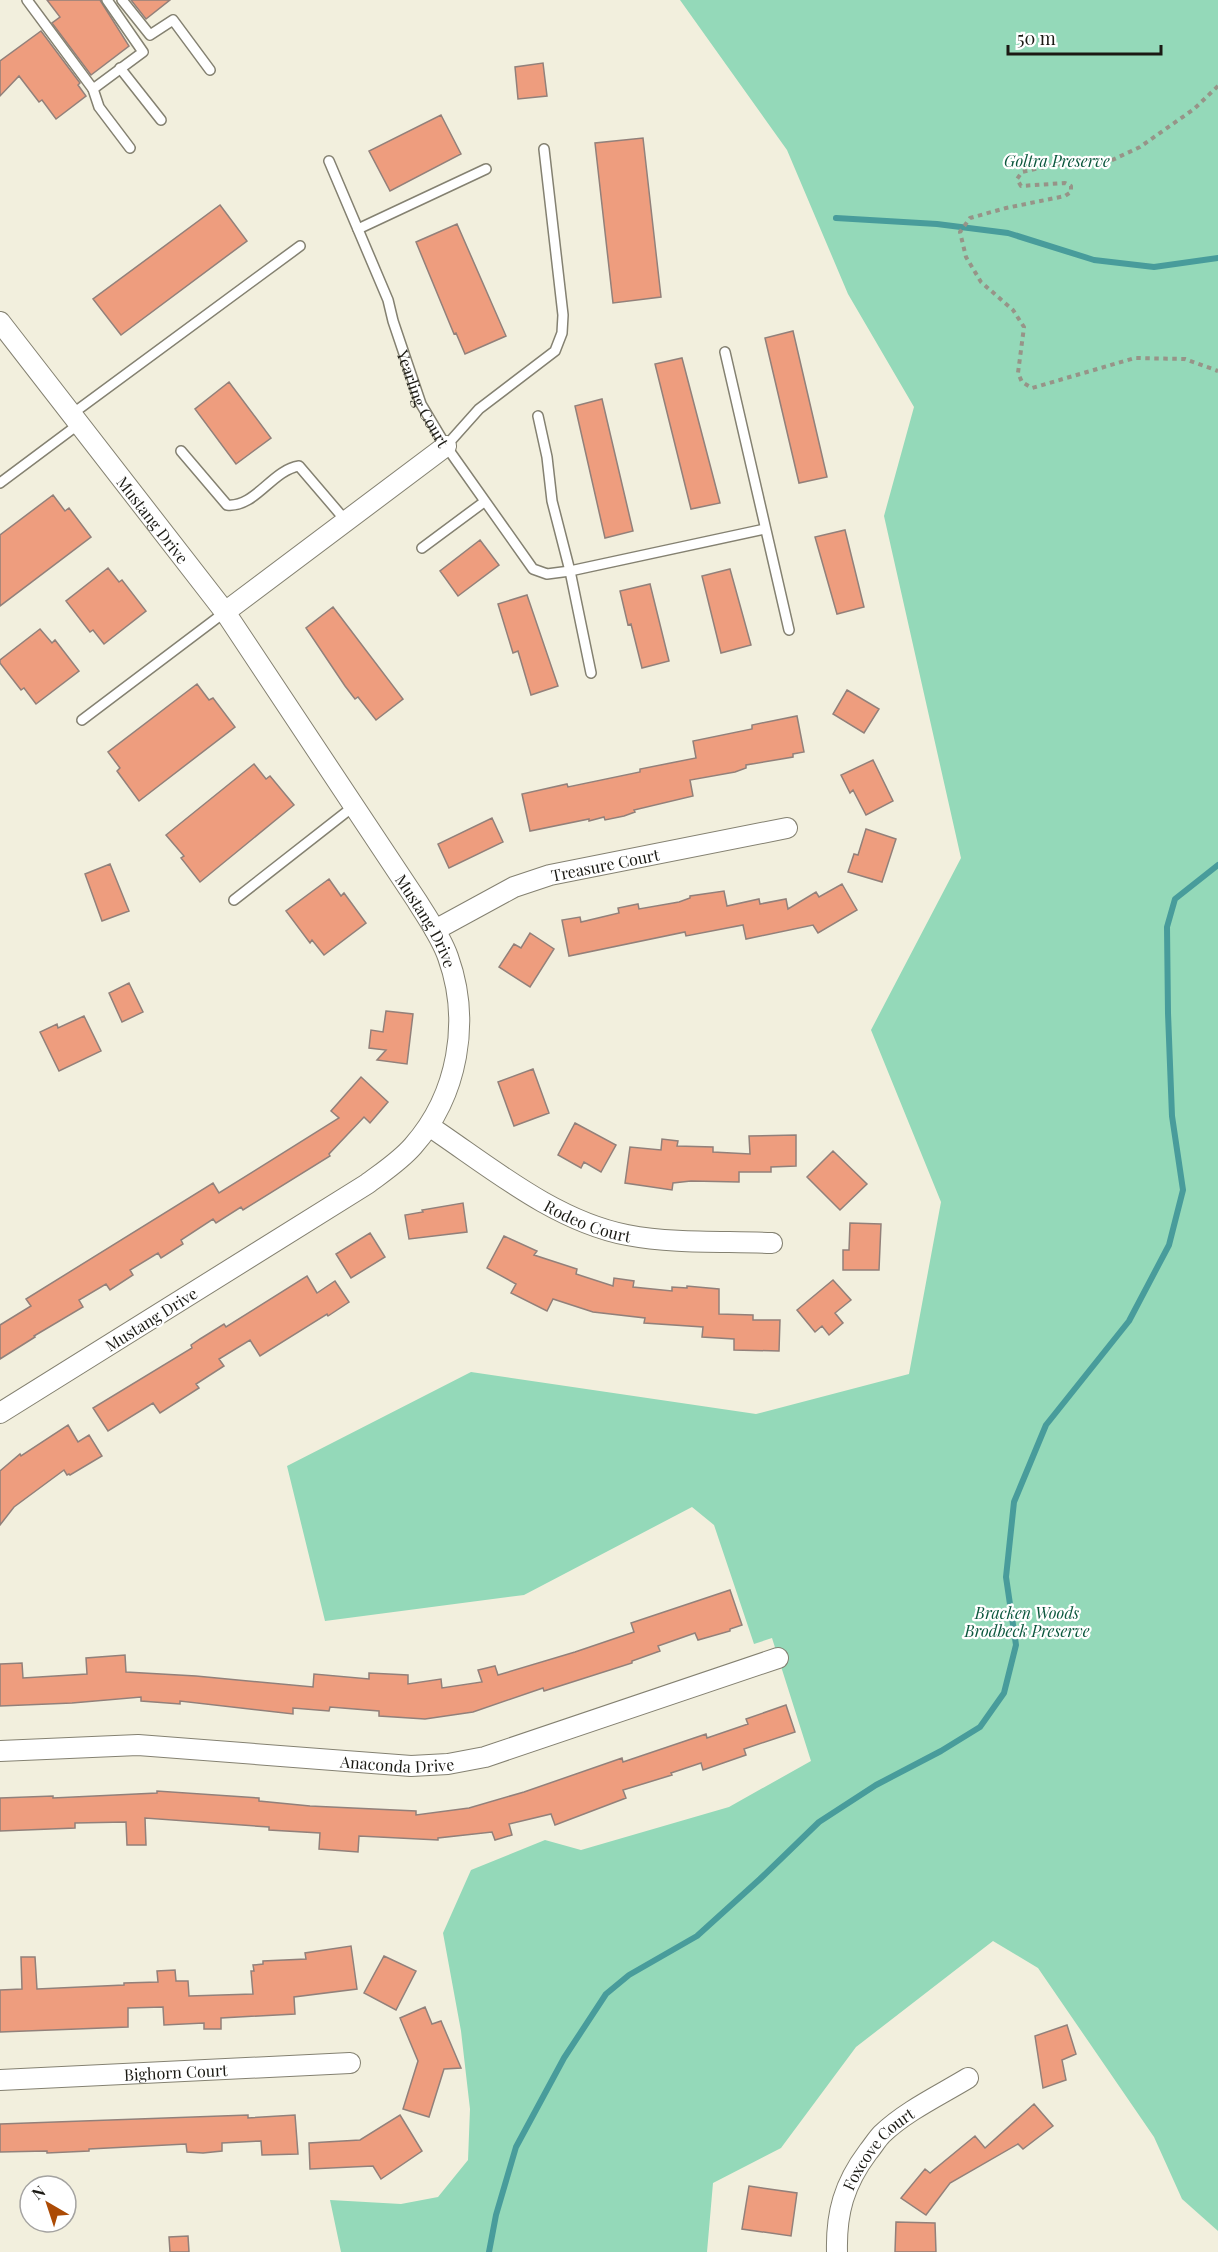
<svg xmlns="http://www.w3.org/2000/svg" width="1218" height="2252" font-family="'Playfair Display',serif">
<style>
.green{fill:#94d9b9}
.lines{fill:none;stroke-linecap:round;stroke-linejoin:round}
.stream{stroke:#489c9b;stroke-width:6}
.building{fill:#ee9d7e;stroke:#92807a;stroke-width:1.5}
.service-casing{stroke:#848171;stroke-width:12}
.minor-casing{stroke:#848171;stroke-width:22}
.path{stroke:#979488;stroke-width:4;stroke-dasharray:4.5 4.5;stroke-linecap:butt}
.service{stroke:#fff;stroke-width:9}
.minor{stroke:#fff;stroke-width:20}
.labels{text-anchor:middle;dominant-baseline:central;stroke-width:4.5;stroke-linejoin:round;paint-order:stroke}
.park-label{font-size:16px;font-style:italic;fill:#0b573d;stroke:#fff}
.street-label{font-size:16px;fill:#1b1a14;stroke:#fff}
</style>
<rect width="100%" height="100%" fill="#f2efdd"/>
<!-- green -->
<path class="green" d="M680 0H1218V2231L1182 2199 1154 2137 1038 1968 993 1941 856 2047 781 2148 713 2183 707 2252H341L330 2200 401 2204 438 2197 468 2160 470 2109 461 2031 443 1933 471 1870 545 1840 581 1850 729 1807 811 1761 772 1638 754 1644 714 1525 692 1507 524 1595 325 1621 287 1466 471 1372 756 1414 909 1374 941 1202 871 1030 961 858 884 516 914 407 848 294 787 150Z"/>
<g class="lines">
<!-- stream -->
<path class="stream" d="M836 218 937 224 1008 233 1094 260 1154 267 1218 258
M489 2252 496 2215 516 2147 564 2058 606 1994 629 1975 697 1936 760 1879 819 1822 876 1785 941 1751 980 1727 1004 1693 1016 1645 1006 1577 1014 1502 1046 1425 1129 1321 1169 1245 1183 1190 1172 1116 1168 1013 1167 927 1175 899 1218 865"/>
</g>
<!-- building -->
<path class="building" d="M47 0H100L129 46 91 75 52 23 60 17Z
M131 0H170L146 19Z
M41 31 80 83 78 85 86 96 56 119 42 100 39 102 19 76 0 96V61Z
M543 63 547 96 518 99 515 67Z
M441 115 461 154 390 191 369 151Z
M643 138 661 297 613 303 595 143Z
M220 205 247 241 121 335 93 299Z
M457 224 506 336 465 354 456 333 454 334 416 242Z
M793 331 827 477 799 483 765 338Z
M682 358 720 503 691 509 655 364Z
M229 382 271 438 236 464 195 409Z
M602 399 633 531 605 538 575 406Z
M53 495 65 511 69 508 91 537 0 606V535Z
M845 530 864 607 837 614 815 537Z
M480 540 499 565 458 596 440 571Z
M108 568 119 582 122 580 146 611 104 644 93 630 90 632 66 601Z
M730 569 751 645 721 653 702 576Z
M650 584 669 661 642 668 631 624 628 625 620 591Z
M527 595 558 686 531 695 518 651 513 653 498 604Z
M333 607 403 699 376 720 358 697 355 699 345 686 306 628Z
M40 629 52 643 55 640 79 671 36 704 24 688 21 690 0 663V660Z
M197 684 209 700 213 698 235 727 139 801 117 771 120 768 108 752Z
M847 690 879 709 864 733 833 714Z
M797 716 804 752 793 754V757L746 765V768L735 772 690 780 693 796 634 810 635 812 624 816 605 820 604 817 589 821V819L530 831 522 794 567 784 568 787 640 772V769L696 758 693 741 752 729V725Z
M873 760 893 801 866 815 853 790 850 793 841 775Z
M254 764 266 779 270 776 294 805 200 882 181 858 184 856 166 835Z
M492 818 503 842 449 868 438 844Z
M866 829 896 839 882 882 848 872 854 854 858 855Z
M110 864 129 911 102 921 85 874Z
M329 879 341 896 344 893 366 923 324 955 312 940 310 943 286 911Z
M842 884 857 910 818 933 813 925 746 939 743 925 686 936 685 932 569 956 562 920 580 917 581 922 619 913 618 908 638 904 639 909 679 902 690 898V896L724 891 727 906 759 899 760 904 786 899 788 909 816 892 819 897Z
M530 933 554 949 530 987 499 967 514 944 521 948Z
M129 983 143 1012 122 1022 109 993Z
M386 1011 413 1014 407 1064 377 1060 386 1050 369 1048 371 1030 383 1032Z
M84 1016 101 1051 59 1071 40 1032 57 1024 58 1028Z
M533 1069 549 1113 514 1126 498 1082Z
M361 1077 388 1102 370 1123 364 1117 329 1154 330 1156 243 1210 241 1207 216 1223 213 1219 181 1240 183 1244 161 1258 158 1253 130 1270 133 1275 110 1290 106 1284 79 1300 83 1307 34 1336 35 1337 0 1359V1325L31 1306 26 1299 213 1183 219 1193 339 1118 331 1111Z
M575 1123 616 1145 601 1172 584 1162 581 1168 558 1155Z
M796 1135V1166L771 1167V1172H739V1182L691 1181 673 1183 672 1190 625 1183 630 1147 661 1150 662 1139 678 1141 677 1146 713 1147V1152L750 1154 749 1136Z
M833 1151 867 1184 840 1210 807 1177Z
M463 1203 467 1232 409 1239 405 1215 423 1212 422 1210Z
M850 1223 881 1224 879 1270H843V1250H849Z
M370 1233 385 1257 351 1278 336 1254Z
M504 1236 537 1251 534 1255 577 1269 576 1274 613 1286 614 1278 634 1281 633 1287 672 1291V1287L687 1288V1286L719 1289V1314L753 1315V1320H780L779 1351 734 1350V1339L702 1337 703 1327 644 1323 645 1318 593 1312 553 1299 547 1311 511 1293 516 1284 487 1268Z
M307 1276 317 1293 335 1281 349 1302 328 1316 327 1314 260 1356 250 1340 219 1359 224 1366 196 1384 199 1388 160 1413 153 1403 108 1431 93 1408 192 1348 191 1345 200 1339 224 1324 226 1327Z
M833 1280 851 1300 835 1313 843 1323 829 1335 822 1326 815 1332 797 1310Z
M68 1425 78 1442 89 1435 102 1456 70 1475 69 1474 67 1475 64 1470 14 1507 0 1525V1471L20 1454 21 1456Z
M730 1590 742 1625 730 1629V1631L698 1640 695 1633 658 1646 660 1651 632 1661V1663L544 1691 543 1688 473 1712 425 1719 379 1716V1711L330 1707 329 1711 293 1708V1714L180 1701V1704L141 1701V1697L72 1703 0 1706V1664L22 1663 23 1678 87 1674 86 1658 125 1655 126 1672 196 1676 313 1687 314 1674 369 1679V1673L408 1675V1684L441 1679 442 1688 482 1682 478 1670 495 1666 498 1675 575 1652 634 1632 631 1623Z
M786 1705 795 1732 744 1749 746 1755 703 1770 701 1763 671 1773 672 1775 623 1790 626 1798 555 1825 551 1814 509 1824 512 1835 495 1840 492 1832 438 1838V1840L359 1836 358 1852 319 1849 320 1833 269 1830V1827L145 1818 146 1845H127L126 1822 75 1823V1828L0 1831V1798L53 1796V1798L157 1793V1791L259 1798V1801L310 1806 416 1811V1815L469 1808 524 1792 622 1758 623 1762 706 1734 707 1738 748 1724 746 1719Z
M351 1946 357 1989 294 1997 295 2014 221 2018V2029H204V2023L164 2025 163 2007 128 2008V2027L0 2032V1990L22 1989 21 1957H35L37 1989 124 1985V1983L158 1982 157 1971 175 1970 176 1981H188L189 1996 253 1994 251 1971H254L253 1965 263 1964V1961L306 1959 305 1953Z
M384 1956 416 1971 396 2010 364 1993Z
M425 2007 432 2024 441 2021 461 2068 444 2069 429 2117 403 2109 418 2061 400 2018Z
M1067 2025 1076 2054 1062 2060 1066 2080 1043 2088 1035 2036Z
M1034 2104 1053 2126 1023 2149 1018 2144 950 2183 926 2215 901 2198 925 2169 930 2173 975 2136 985 2148Z
M248 2115V2118L295 2115 298 2154 262 2155 261 2141 222 2143V2151L203 2153 187 2152 186 2144 89 2149V2151L47 2153V2151L0 2152V2124Z
M400 2115 422 2151 381 2179 373 2166 310 2169 309 2143 360 2140Z
M749 2186 797 2193 791 2236 742 2229Z
M896 2222 935 2223 936 2252H895Z
M188 2236 189 2252H170L169 2237Z"/>
<g class="lines">
<defs>
<g id="service">
<path d="M27 0 93 89 143 52 107 0"/>
<path d="M122 0 150 35 173 20 210 70"/>
<path d="M120 68 161 120"/>
<path d="M93 89 99 107 130 148"/>
<path id="s1" d="M329 161 388 300 393 321 421 404 446 446 533 569 547 574 570 571 765 529"/>
<path d="M358 229 486 169"/>
<path d="M725 352 789 630"/>
<path d="M72 414 300 246"/>
<path d="M538 416 547 457 552 501 570 571 591 673"/>
<path d="M446 446 479 409 555 351 562 333 563 315 544 149"/>
<path d="M181 451 227 505C255 508 272 470 299 466L346 521"/>
<path d="M0 483 79 424"/>
<path d="M422 548 484 502"/>
<path d="M82 720 225 612"/>
<path d="M234 900 354 806"/>
</g>
<g id="minor">
<path id="s2" d="M0 322 225 612 417 901C428 919 441 937 448 957 471 1021 458 1095 413 1146 400 1161 383 1172 367 1184L0 1413"/>
<path d="M225 612 446 446"/>
<path id="s3" d="M435 930 514 887 550 875 787 828"/>
<path id="s4" d="M429 1126C489 1166 554 1221 627 1235 674 1244 724 1241 772 1243"/>
<path id="s5" d="M0 1751 138 1745 411 1766 448 1764 485 1757 778 1658"/>
<path id="s6" d="M0 2080 350 2063"/>
<path id="s7" d="M837 2252C836 2213 844 2184 868 2152 873 2146 877 2139 882 2134 906 2111 940 2095 968 2078"/>
</g>
</defs>
<!-- service casing -->
<use href="#service" class="service-casing"/>
<!-- minor casing -->
<use href="#minor" class="minor-casing"/>
<!-- path -->
<path class="path" d="M1218 86 1194 109 1140 147 1108 162 1054 165 1022 172 1017 179 1021 186 1065 183 1071 186V192L1065 196 1006 208 970 218 960 232 966 257 981 282 1013 310 1024 327 1018 373 1022 382 1032 388 1135 358 1185 359 1218 371"/>
<!-- service -->
<use href="#service" class="service"/>
<!-- minor -->
<use href="#minor" class="minor"/>
</g>
<g class="labels">
<!-- park labels -->
<g class="park-label">
<text x="1057" y="160">Goltra Preserve</text>
<text x="1027" y="1612">Bracken Woods<tspan x="1027" dy="18">Brodbeck Preserve</tspan></text>
</g>
<!-- street labels -->
<g class="street-label">
<text stroke="none"><textPath href="#s1" startOffset="256">Yearling Court</textPath></text>
<text stroke="none"><textPath href="#s2" startOffset="250">Mustang Drive</textPath></text>
<text stroke="none"><textPath href="#s3" startOffset="184">Treasure Court</textPath></text>
<text stroke="none"><textPath href="#s2" startOffset="736">Mustang Drive</textPath></text>
<text stroke="none"><textPath href="#s4" startOffset="186">Rodeo Court</textPath></text>
<text transform="translate(151 1319) rotate(-32)">Mustang Drive</text>
<text stroke="none"><textPath href="#s5" startOffset="398">Anaconda Drive</textPath></text>
<text stroke="none"><textPath href="#s6" startOffset="176">Bighorn Court</textPath></text>
<text stroke="none"><textPath href="#s7" startOffset="116">Foxcove Court</textPath></text>
</g>
</g>
<!-- north arrow -->
<g transform="translate(48 2204) rotate(321)"><circle r="28" fill="#ffffff" stroke="#a4a3a1" stroke-width="1.5"/>
<path d="M0-4.5L10 22L0 15L-10 22Z" fill="#ac4b05"/>
<text y="-9" font-size="16" font-weight="bold" text-anchor="middle" fill="#1b1a14">N</text>
</g>
<!-- scale -->
<path d="M1008 45v9h153v-9" fill="none" stroke="#1b1a14" stroke-width="3"/>
<text x="1017" y="45" font-size="18" fill="#1b1a14" stroke="#ffffff" stroke-width="4.5" paint-order="stroke">50 m</text>
</svg>
